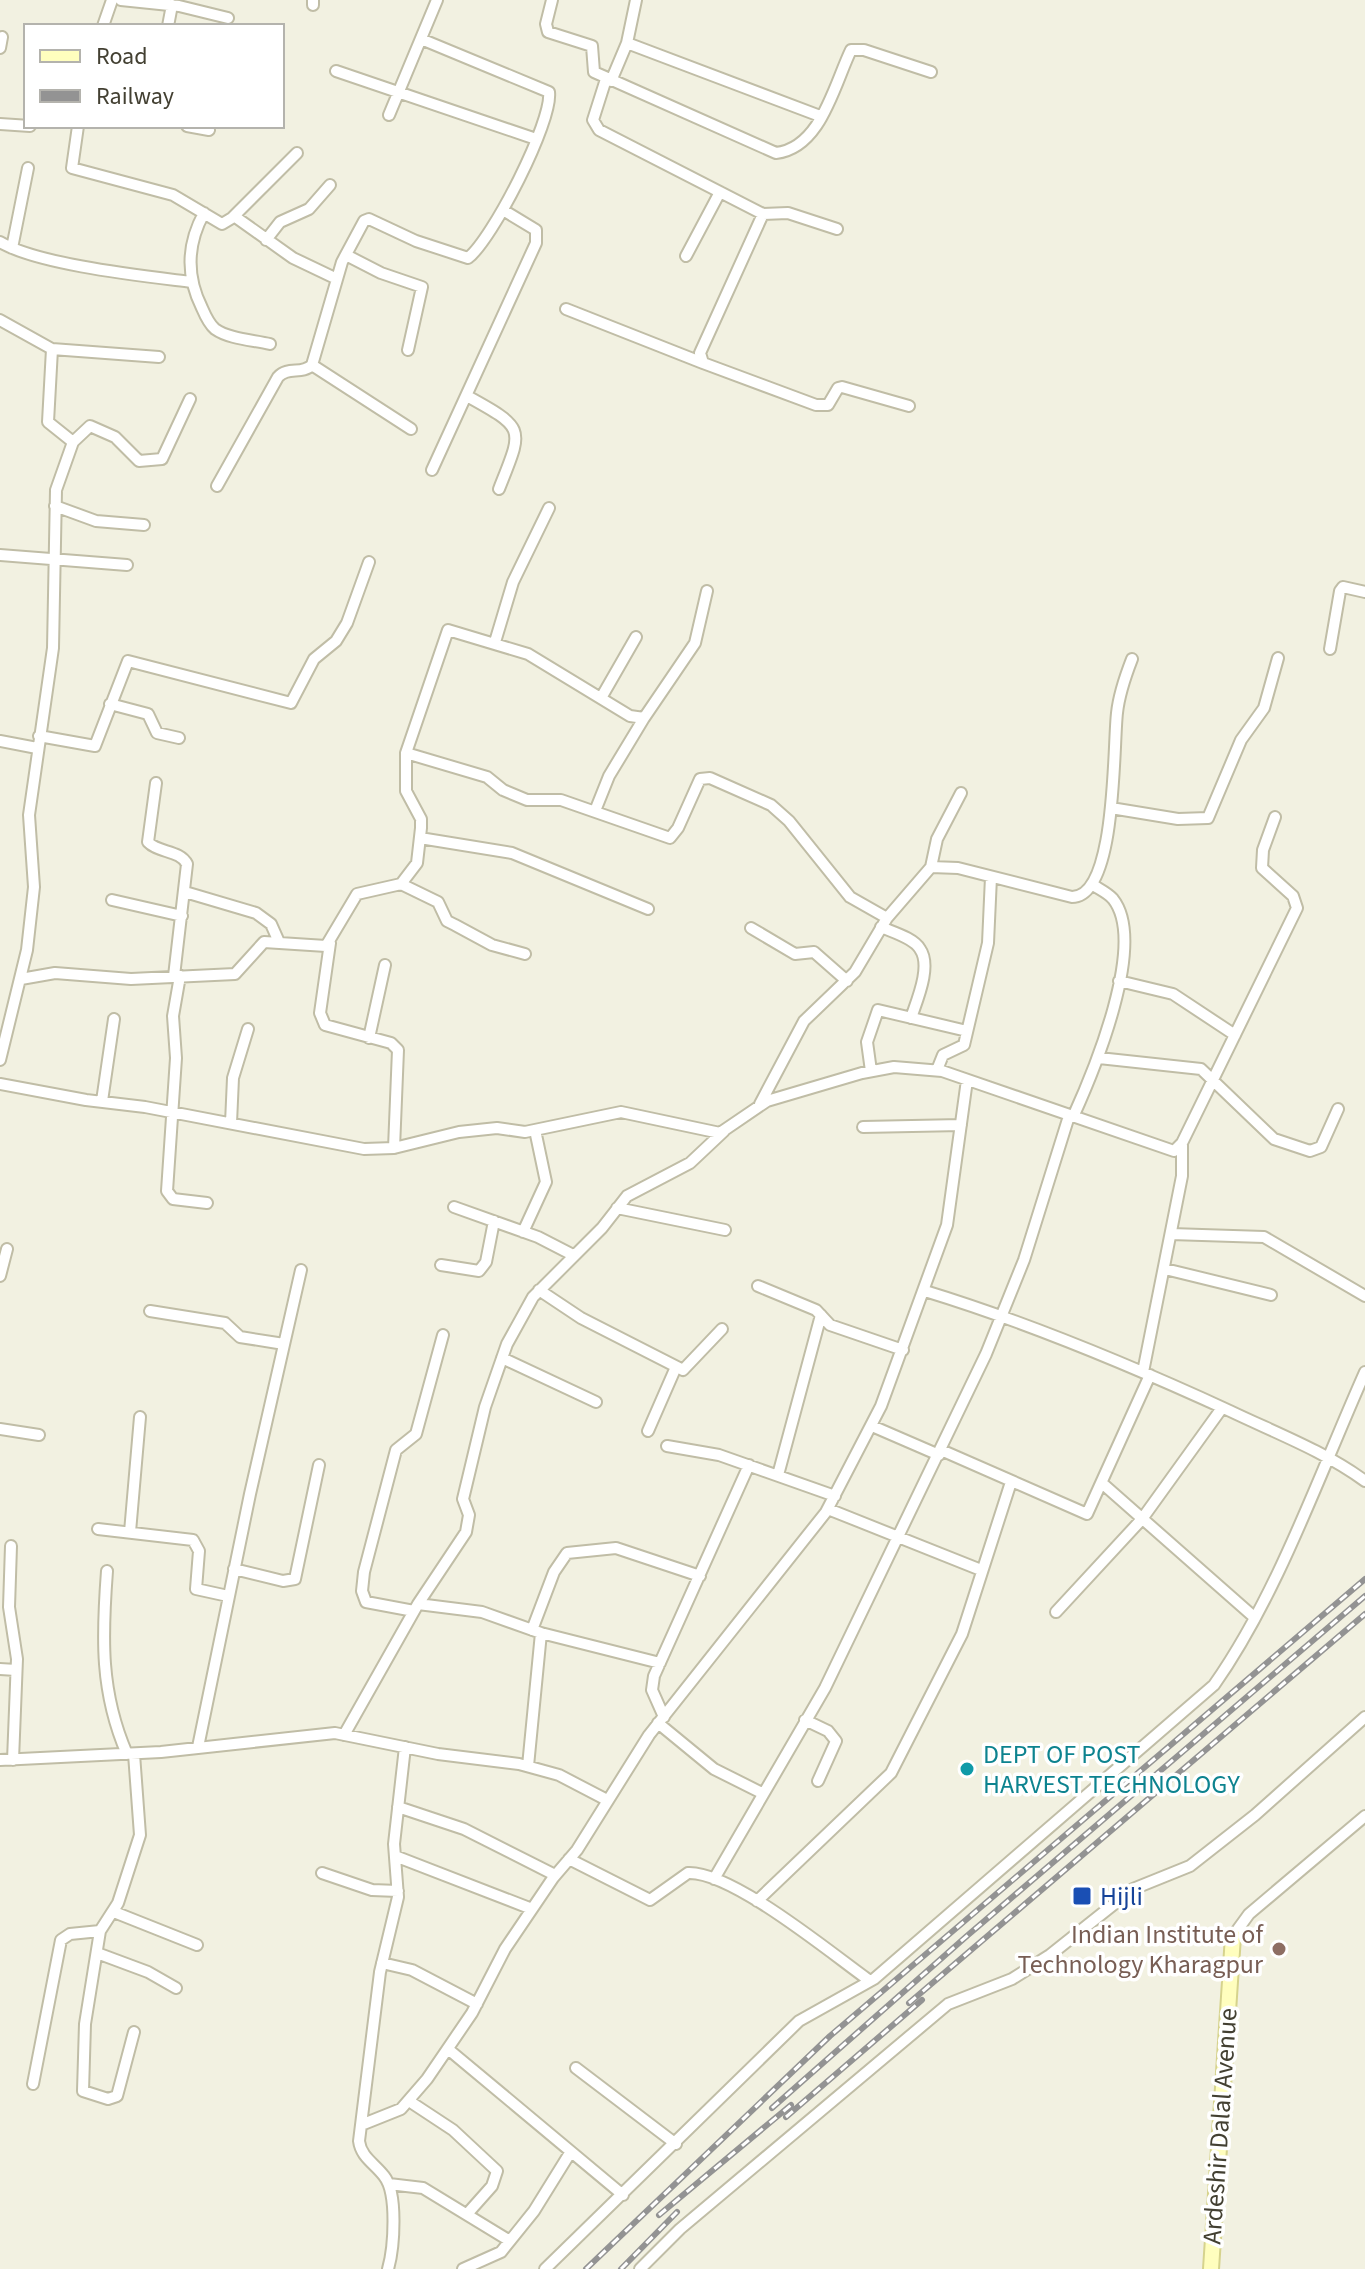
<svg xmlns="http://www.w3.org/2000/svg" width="1365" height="2269" font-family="'Source Sans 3',sans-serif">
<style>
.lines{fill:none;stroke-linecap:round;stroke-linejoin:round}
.street-casing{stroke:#c0bda6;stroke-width:14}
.secondary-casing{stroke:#d6d38d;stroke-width:18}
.street{stroke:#fff;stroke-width:10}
.secondary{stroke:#fffebe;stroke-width:14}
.rail-casing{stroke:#939393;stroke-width:6}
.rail{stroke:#fff;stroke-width:3;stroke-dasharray:9;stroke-linecap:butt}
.culture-dot{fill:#0f9aa8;stroke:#fff;stroke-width:3}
.transit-dot{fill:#1a4fb4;stroke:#fff;stroke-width:3}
.education-dot{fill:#8d6e63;stroke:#fff;stroke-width:3}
.labels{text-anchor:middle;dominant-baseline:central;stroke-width:7;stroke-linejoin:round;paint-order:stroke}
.culture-label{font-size:26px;fill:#0d838f;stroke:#fff;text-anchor:start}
.transit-label{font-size:26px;fill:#164399;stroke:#fff;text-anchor:start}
.education-label{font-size:26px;fill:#785e54;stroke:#fff;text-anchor:end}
.street-label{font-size:26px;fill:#434032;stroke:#fff}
</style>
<rect width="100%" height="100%" fill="#f2f1e1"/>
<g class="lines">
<defs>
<path id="street" d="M121 0 179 6 228 18
M552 0 546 24 548 32 592 46 594 72 776 153C821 148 834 85 851 50H864L931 72
M313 5V0
M103 26 112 0
M168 26 172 5
M627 43 820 116
M0 48 2 37
M336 71 536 139
M606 79 593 120 599 130 763 214 788 213 837 229
M611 81 627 43 636 0
M389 115 437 0
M0 124 30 126
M78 126 72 168 173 195 222 224 232 218 297 153
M187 126 209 130
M204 213C187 244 186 276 202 308 205 315 209 324 215 329 229 339 253 340 270 344
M763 214 700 353 703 363 816 405H828L838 388 842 387 909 406
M234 216 293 258 337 279
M266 240 280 222 309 209 330 185
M0 242C39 265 144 276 191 282
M12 248 28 168
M346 255 381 273 422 287 408 350
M686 256 720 192
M566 309 703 363
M0 320 52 349 48 422 73 442 56 490 53 648 29 815 34 887 27 950 0 1060
M52 349 159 357
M312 365 411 429
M467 396C527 429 523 428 499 489
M73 442 90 426 115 437 139 461 162 459 190 399
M432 470 536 243V230L503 210
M217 486 278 377C288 366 302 375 312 365L342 262 364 221 369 219 416 241 468 258C492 240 553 121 549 92L421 39
M55 506 96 521 144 525
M0 555 127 565
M495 642 513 582 549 508
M1330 649 1340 591 1343 587 1365 592
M601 698 636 637
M110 704 148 714 157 733 179 738
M39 736 95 746 128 661 291 703 314 659 336 641 347 623 369 562
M0 741 37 748
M406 753 487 777 503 790 527 800H561L670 838 678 828 700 779 710 778 771 805 789 821 850 897 887 918
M156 783 148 842C158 853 180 850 187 864L174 976
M1111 808 1178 819 1208 818 1241 740 1264 708 1278 658
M595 811 609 776 644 718
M420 838 512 853 648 909
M931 867 937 839 961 793
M401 884 438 902 447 921 455 925 492 945 525 954
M185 892 256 913 271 924 279 942
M112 900 182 916
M881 927C892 932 914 938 920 949 932 966 917 1000 911 1018
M751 928 795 954 814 952 847 981
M330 943 320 1013 325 1025 391 1043 398 1050 394 1148
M180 976 173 1016 176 1058 167 1191 173 1199 207 1203
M21 979 55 973 131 979 235 974 264 942 326 946 357 894 401 884 417 863 421 828V819L406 791V753L448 630 528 654 630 716 644 718 695 643 707 591
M1119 981 1173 994 1235 1035
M369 1038 385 965
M1099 1058 1201 1069 1274 1139 1310 1151 1321 1147 1338 1109
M937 1070 943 1055 964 1045 988 943 991 877
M871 1071 867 1042 878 1010 967 1031
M0 1084 86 1100 145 1107 364 1149 394 1148 459 1132 497 1128 525 1132 621 1112 720 1133 767 1101 862 1073 894 1067 942 1071 1174 1151 1182 1143 1297 908 1293 896 1262 868 1263 850 1275 817
M102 1101 114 1019
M760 1104 804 1021 855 972 887 918 931 867 958 868 1072 897C1117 897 1113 746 1117 713 1119 694 1125 677 1132 659
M1073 1117C1093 1073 1148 943 1113 899 1108 893 1099 889 1093 885
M231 1123 233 1078 248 1029
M863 1127 961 1125
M454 1207 538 1237 573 1255
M617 1208 725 1230
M523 1232 546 1182 535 1130
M1171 1234 1264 1237 1365 1296
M441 1265 479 1271 486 1262 494 1221
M1165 1269 1271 1295
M0 1276 7 1249
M758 1286 816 1310 830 1325 903 1350
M539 1290 581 1318 683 1370 722 1329
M925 1291C1030 1323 1130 1365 1230 1411 1276 1433 1324 1451 1365 1481
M150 1311 225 1323 240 1337 284 1344
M502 1358 596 1402
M1143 1372 1182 1176V1143
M872 1426 939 1455
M0 1429 39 1435
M648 1431 676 1367
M667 1446 719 1455 835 1496
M941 1450 1087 1514 1150 1375
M778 1475 821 1315
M1103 1484 1254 1617
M828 1509 981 1570
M98 1529 193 1540 199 1551 196 1589 228 1596
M130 1532 140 1417
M11 1546 9 1607 17 1659 13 1760
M234 1569 283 1581 295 1579 319 1465
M107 1571C102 1637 100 1692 127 1754
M418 1604 482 1612 541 1633 660 1663
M414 1611 366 1602 362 1591 364 1572 396 1450 416 1434 443 1335
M1056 1612 1142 1519 1222 1408
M532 1630 554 1572 567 1553 616 1548 700 1576
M0 1669 16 1670
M664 1717 652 1690 654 1676 749 1465
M805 1720 828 1731 836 1741 818 1781
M658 1723 714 1769 762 1793
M344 1735 418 1604 466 1532 469 1515 463 1499 485 1407 507 1344 533 1297 602 1228 627 1196 690 1163 724 1131
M198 1747 250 1494 301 1270
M0 1760 161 1752 335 1733 438 1754 519 1764 559 1775 607 1800
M528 1766 541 1633
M398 1807 464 1829 555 1875
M395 1856 532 1909
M569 1859 650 1900 688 1873C732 1871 832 1954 870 1981
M322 1873 372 1890 398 1891
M714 1879 825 1688 986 1354 1024 1260 1069 1116
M757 1901 891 1773 962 1634 1011 1482
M114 1912 197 1945
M1233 1936 1249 1914 1365 1816
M97 1953 148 1972 176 1988
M382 1963 412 1970 477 2004
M134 2032 117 2096 108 2099 83 2091 85 2024 100 1931 118 1903 140 1835 134 1754
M448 2049 623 2195
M576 2068 676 2144
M33 2084 61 1940 70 1934 100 1931
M409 2101 453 2130 497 2171 492 2186 468 2213
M361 2125 401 2109 427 2079 472 2013 505 1949 553 1878 577 1850 649 1735 826 1512 881 1406 947 1225 967 1080
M389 2184 423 2188 510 2241
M388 2269C394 2248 398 2193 384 2176 374 2163 361 2157 359 2141L380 1972 398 1897 394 1844 405 1747
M463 2269 501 2252 534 2211 570 2153
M545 2269 799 2021 874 1979 1214 1685C1278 1594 1319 1475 1365 1372
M640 2269 680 2229 948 2004 1012 1979 1050 1955 1133 1889 1190 1866 1255 1815 1365 1717"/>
<path id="secondary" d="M1211 2269 1233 1936"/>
</defs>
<!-- street casing -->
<use href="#street" class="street-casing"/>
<!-- secondary casing -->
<use href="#secondary" class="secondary-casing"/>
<!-- street -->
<use href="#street" class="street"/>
<!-- secondary -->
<use href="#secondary" class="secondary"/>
<defs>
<path id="rail" d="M909 2003 1365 1614
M772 2108 968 1935 1365 1596
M786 2117 922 2000
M659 2215 791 2105
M586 2269 830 2036 1365 1579
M621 2269 677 2212"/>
</defs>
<!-- rail casing -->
<use href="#rail" class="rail-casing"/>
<!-- rail -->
<use href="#rail" class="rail"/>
</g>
<!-- markers -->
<circle class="culture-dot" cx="967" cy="1769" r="8"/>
<rect class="transit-dot" x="1072" y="1886" width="20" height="20" rx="4"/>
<circle class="education-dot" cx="1279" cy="1949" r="8"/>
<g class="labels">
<!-- culture labels -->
<g class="culture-label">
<text x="983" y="1754">DEPT OF POST<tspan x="983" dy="30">HARVEST TECHNOLOGY</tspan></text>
</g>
<!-- transit labels -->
<g class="transit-label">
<text x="1100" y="1896">Hijli</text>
</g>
<!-- education labels -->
<g class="education-label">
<text x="1263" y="1934">Indian Institute of<tspan x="1263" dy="30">Technology Kharagpur</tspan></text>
</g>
<!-- street labels -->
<g class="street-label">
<text transform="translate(1220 2126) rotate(-86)">Ardeshir Dalal Avenue</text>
</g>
</g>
<!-- legend -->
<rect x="24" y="24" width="260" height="104" fill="#ffffff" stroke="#b4b3ad" stroke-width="2"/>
<rect x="40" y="50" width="40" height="12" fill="#fffebe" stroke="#b4b3ad" stroke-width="2"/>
<text x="96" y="64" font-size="24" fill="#434032">Road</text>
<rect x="40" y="90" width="40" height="12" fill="#939393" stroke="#b4b3ad" stroke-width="2"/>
<text x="96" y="104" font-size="24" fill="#434032">Railway</text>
</svg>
